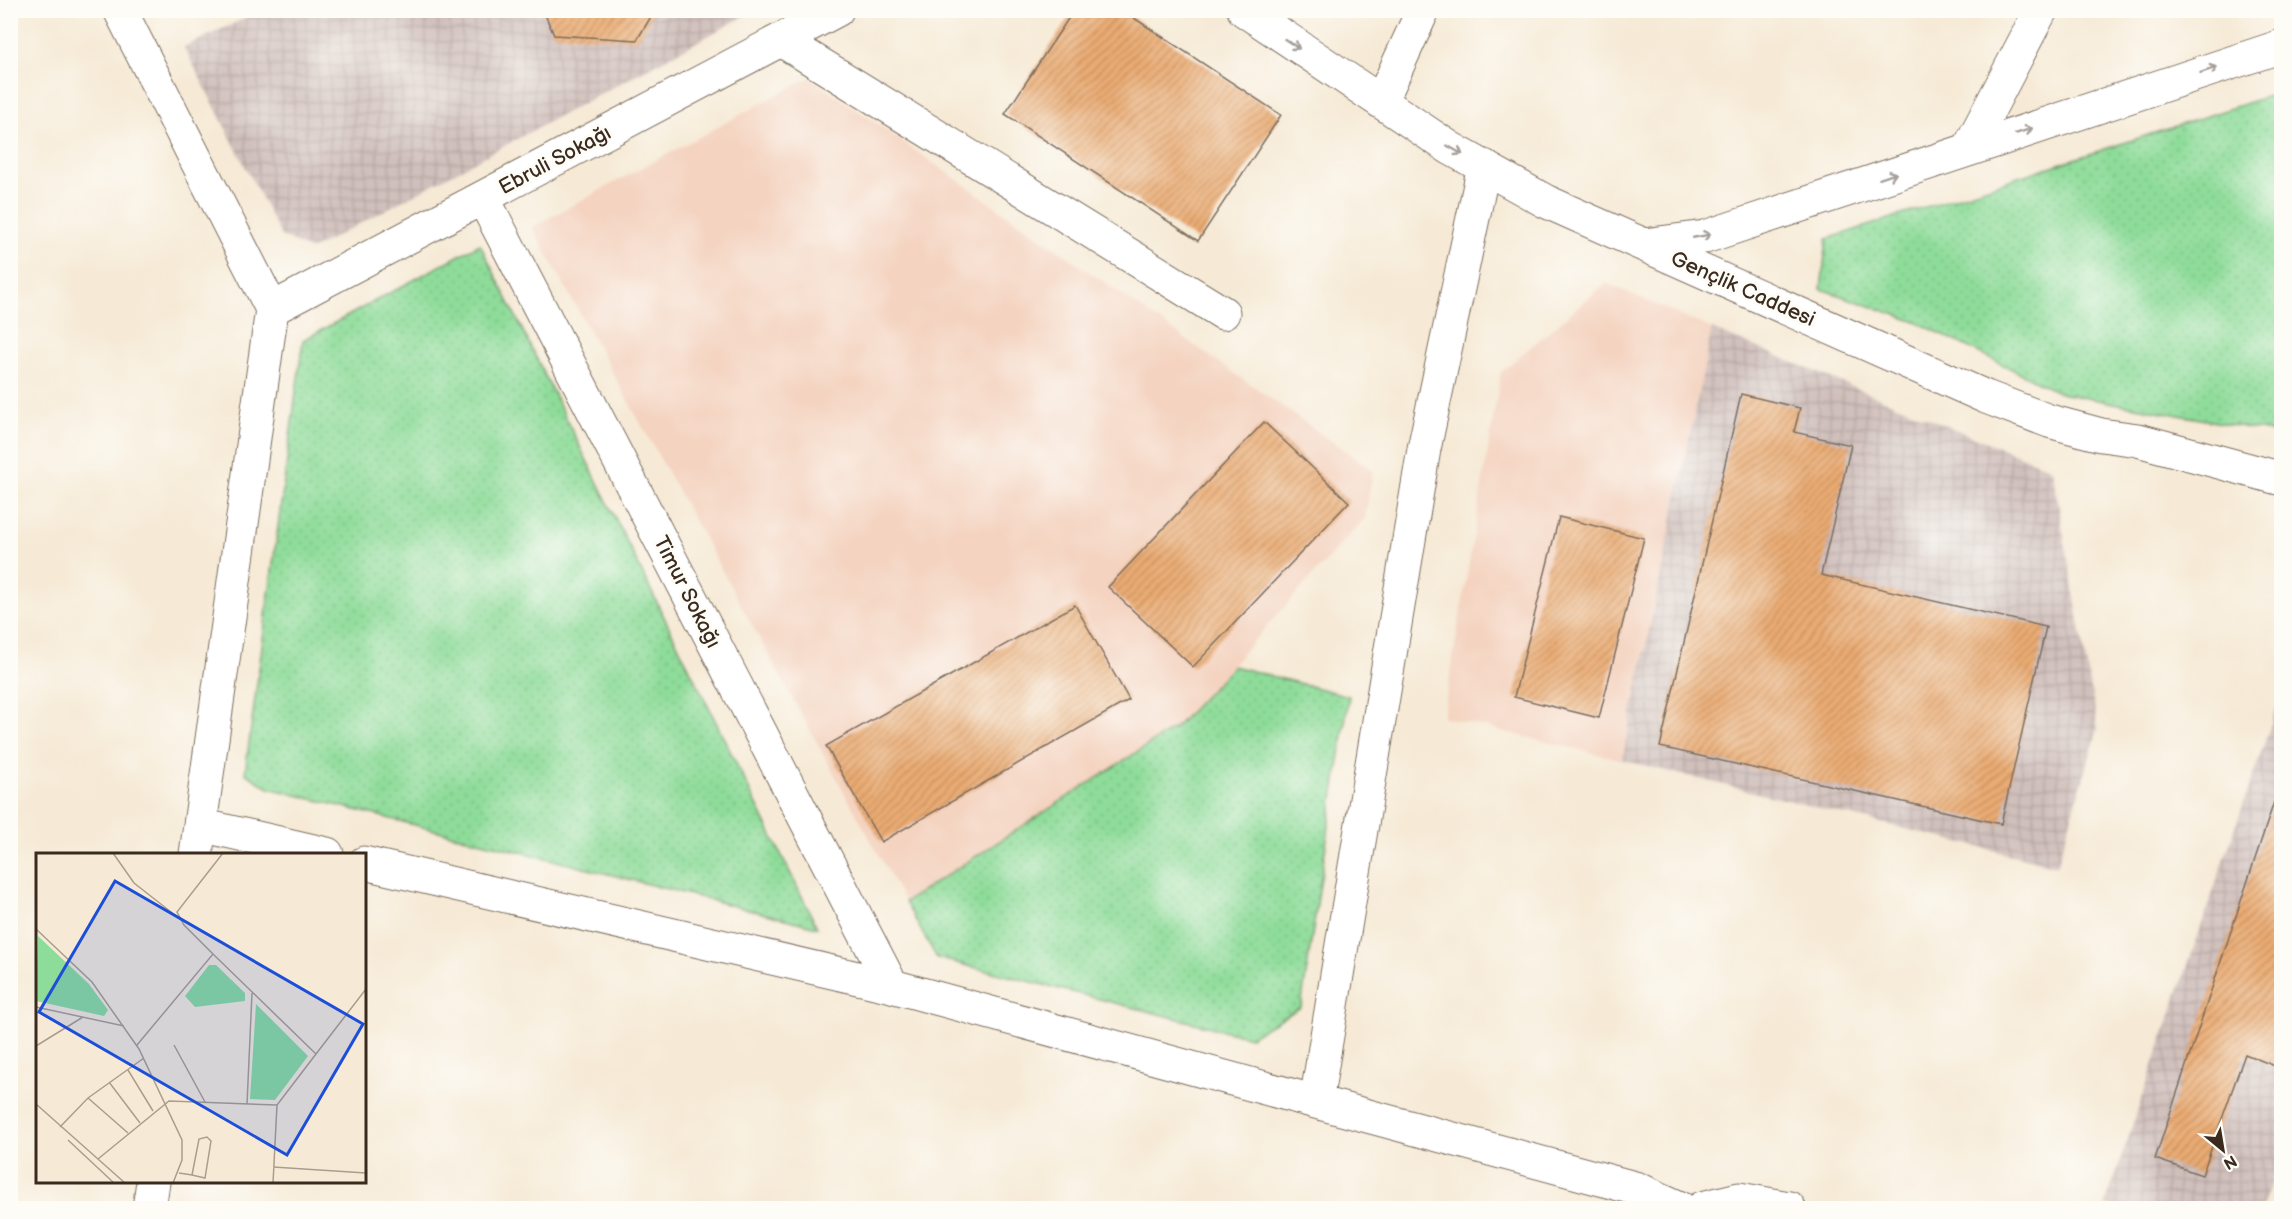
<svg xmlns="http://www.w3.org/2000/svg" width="2292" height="1219" font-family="'Balsamiq Sans',sans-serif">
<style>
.built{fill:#f4d3c0}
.industrial{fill:url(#industrial-grid)}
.grass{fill:url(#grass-dots);stroke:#64835c;stroke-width:1.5}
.building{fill:url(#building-hatch)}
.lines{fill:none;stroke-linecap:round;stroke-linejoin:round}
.minor-casing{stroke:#7c6d5e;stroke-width:35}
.minor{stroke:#fff;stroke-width:33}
.oneway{stroke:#a79f9a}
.labels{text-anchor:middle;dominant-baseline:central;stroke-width:6;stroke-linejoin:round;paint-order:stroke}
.street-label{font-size:21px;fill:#3b2a1e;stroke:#fdfcf7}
.inset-road{fill:none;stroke:#ab9d8c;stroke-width:1.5}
.view{fill:#1d4ed8;fill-opacity:0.15;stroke:#1d4ed8;stroke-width:3}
.inset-edge{fill:none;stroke:#3b2a1e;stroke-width:3}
</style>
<defs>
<pattern id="industrial-grid" width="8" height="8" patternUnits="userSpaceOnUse" patternTransform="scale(1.5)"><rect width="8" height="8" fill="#d0c0bc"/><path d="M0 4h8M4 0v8" fill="none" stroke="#b4a5a1"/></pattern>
<pattern id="grass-dots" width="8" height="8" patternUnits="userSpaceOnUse" patternTransform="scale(1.5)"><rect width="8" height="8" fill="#8edc9a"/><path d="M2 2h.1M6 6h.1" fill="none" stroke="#7bbd84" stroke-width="1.8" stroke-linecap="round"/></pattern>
<pattern id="building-hatch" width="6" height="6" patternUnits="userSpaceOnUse" patternTransform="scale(1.5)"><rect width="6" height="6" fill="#ebac73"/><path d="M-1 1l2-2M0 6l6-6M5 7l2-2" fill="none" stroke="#c08c5e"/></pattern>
</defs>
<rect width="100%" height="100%" fill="#fdfcf7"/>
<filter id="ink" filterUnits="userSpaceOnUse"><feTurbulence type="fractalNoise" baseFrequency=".0167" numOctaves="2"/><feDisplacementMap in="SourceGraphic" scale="12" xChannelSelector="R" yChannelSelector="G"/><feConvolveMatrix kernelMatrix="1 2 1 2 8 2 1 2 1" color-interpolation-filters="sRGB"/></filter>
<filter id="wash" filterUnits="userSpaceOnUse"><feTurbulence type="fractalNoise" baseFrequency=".008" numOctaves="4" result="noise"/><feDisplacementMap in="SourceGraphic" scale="24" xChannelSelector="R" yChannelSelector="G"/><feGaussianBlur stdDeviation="1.35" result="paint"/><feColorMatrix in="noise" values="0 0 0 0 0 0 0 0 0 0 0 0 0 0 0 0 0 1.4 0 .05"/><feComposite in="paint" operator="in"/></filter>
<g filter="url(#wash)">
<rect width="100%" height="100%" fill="#f6ead6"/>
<!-- built -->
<path class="built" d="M810 77 1373 470 1365 518 1176 727 905 902 532 227Z
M1606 283 1712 329 1622 760 1443 717 1501 372Z"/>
<!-- industrial -->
<path class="industrial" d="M260 11H754L311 250 281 236 184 47Z
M1712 329 2052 469 2098 729 2057 866 1622 760Z
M2281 695 2282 1153 2262 1208H2116L2105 1205Z"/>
<!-- grass -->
<path class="grass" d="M2281 92V434L2060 393 1919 323 1821 289 1827 239Z
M480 244 817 927 269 788 245 773 303 340Z
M1233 666 1349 696 1301 1007 1250 1037 937 958 905 902 1176 727Z"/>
<g id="blocks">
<!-- building -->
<path class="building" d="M543 10H655L637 40 554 35Z
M1074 10H1122L1281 115 1198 241 1005 114Z
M1741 394 1800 408 1794 432 1851 445 1821 575 2046 627 2001 824 1660 747Z
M1264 422 1349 502 1193 667 1108 587Z
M1559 517 1644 538 1599 718 1514 697Z
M1075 605 1129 700 881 842 826 746Z
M2281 781 2282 1069 2245 1054 2202 1175 2155 1159Z"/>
</g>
</g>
<g filter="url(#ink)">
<use href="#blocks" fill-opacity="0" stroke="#7c6d5e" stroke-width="1.5"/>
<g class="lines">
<defs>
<path id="minor" d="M120 10 272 309 200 825 327 854
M1244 10 1450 148 1545 201 1986 397 2049 421 2101 435 2138 440 2282 479
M781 40 1223 313
M1381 102 1423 10
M1968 150 2041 10
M483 198 892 986
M1644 245 1705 237 2282 46
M272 309 837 10
M196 854 200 825
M364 863 892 986 1316 1102 1424 449 1484 166
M1316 1102 1638 1189 1680 1208
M149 1208 153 1182
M1702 1208 1739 1199 1789 1208"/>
</defs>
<!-- minor casing -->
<use href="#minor" class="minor-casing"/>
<!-- minor -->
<use href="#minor" class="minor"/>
</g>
<!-- one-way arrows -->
<defs><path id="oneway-shaft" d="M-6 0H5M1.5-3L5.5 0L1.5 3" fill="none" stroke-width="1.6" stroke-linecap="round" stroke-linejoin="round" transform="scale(1.5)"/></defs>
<g class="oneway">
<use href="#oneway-shaft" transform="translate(1292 44) rotate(33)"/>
<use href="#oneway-shaft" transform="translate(2209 70) rotate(-18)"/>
<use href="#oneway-shaft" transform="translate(2024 131) rotate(-18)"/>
<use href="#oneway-shaft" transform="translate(1455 150) rotate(30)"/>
<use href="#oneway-shaft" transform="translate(1888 176) rotate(-18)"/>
<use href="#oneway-shaft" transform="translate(1702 236) rotate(-11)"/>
</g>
</g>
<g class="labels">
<!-- street labels -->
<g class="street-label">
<text transform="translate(555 160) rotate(-28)">Ebruli Sokağı</text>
<text transform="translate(1743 289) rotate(24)">Gençlik Caddesi</text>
<text transform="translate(687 592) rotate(63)">Timur Sokağı</text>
</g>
</g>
<!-- overview -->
<g transform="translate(36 853)">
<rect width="330" height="330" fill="#f6ead6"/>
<path d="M2 83 53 131 72 157 68 163 0 148ZM173 112H180L209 140V148L159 154 149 143ZM220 151 272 203 239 247 214 246Z" fill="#8edc9a"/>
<path class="inset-road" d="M77 0 98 30 144 66M0 76 56 129 103 196 146 287V307L137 330M177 101 148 72 141 59 187 0M0 154 88 173M101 192 177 101 280 201 241 252 237 330M138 192 169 249M0 193 47 164M280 201 330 136M92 217 117 258M73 229 104 270M52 245 92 280M0 251 89 330M211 251 216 140M24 274 52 245 108 205M32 287 78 330M62 306 133 248 241 252M237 314 330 320M143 320 156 322 169 325 175 288 171 284 163 286 156 322"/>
<path class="view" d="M79 28 327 171 251 302 3 159Z"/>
<rect width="330" height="330" class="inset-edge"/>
</g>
<!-- margin -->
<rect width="2292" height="1219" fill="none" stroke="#fdfcf7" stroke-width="36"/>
<!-- north arrow -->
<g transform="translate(2223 1150) rotate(150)" stroke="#fdfcf7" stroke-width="4.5" paint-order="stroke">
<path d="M0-4.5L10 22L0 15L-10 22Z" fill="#3b2a1e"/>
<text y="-9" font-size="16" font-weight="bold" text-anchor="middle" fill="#3b2a1e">N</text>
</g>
</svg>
